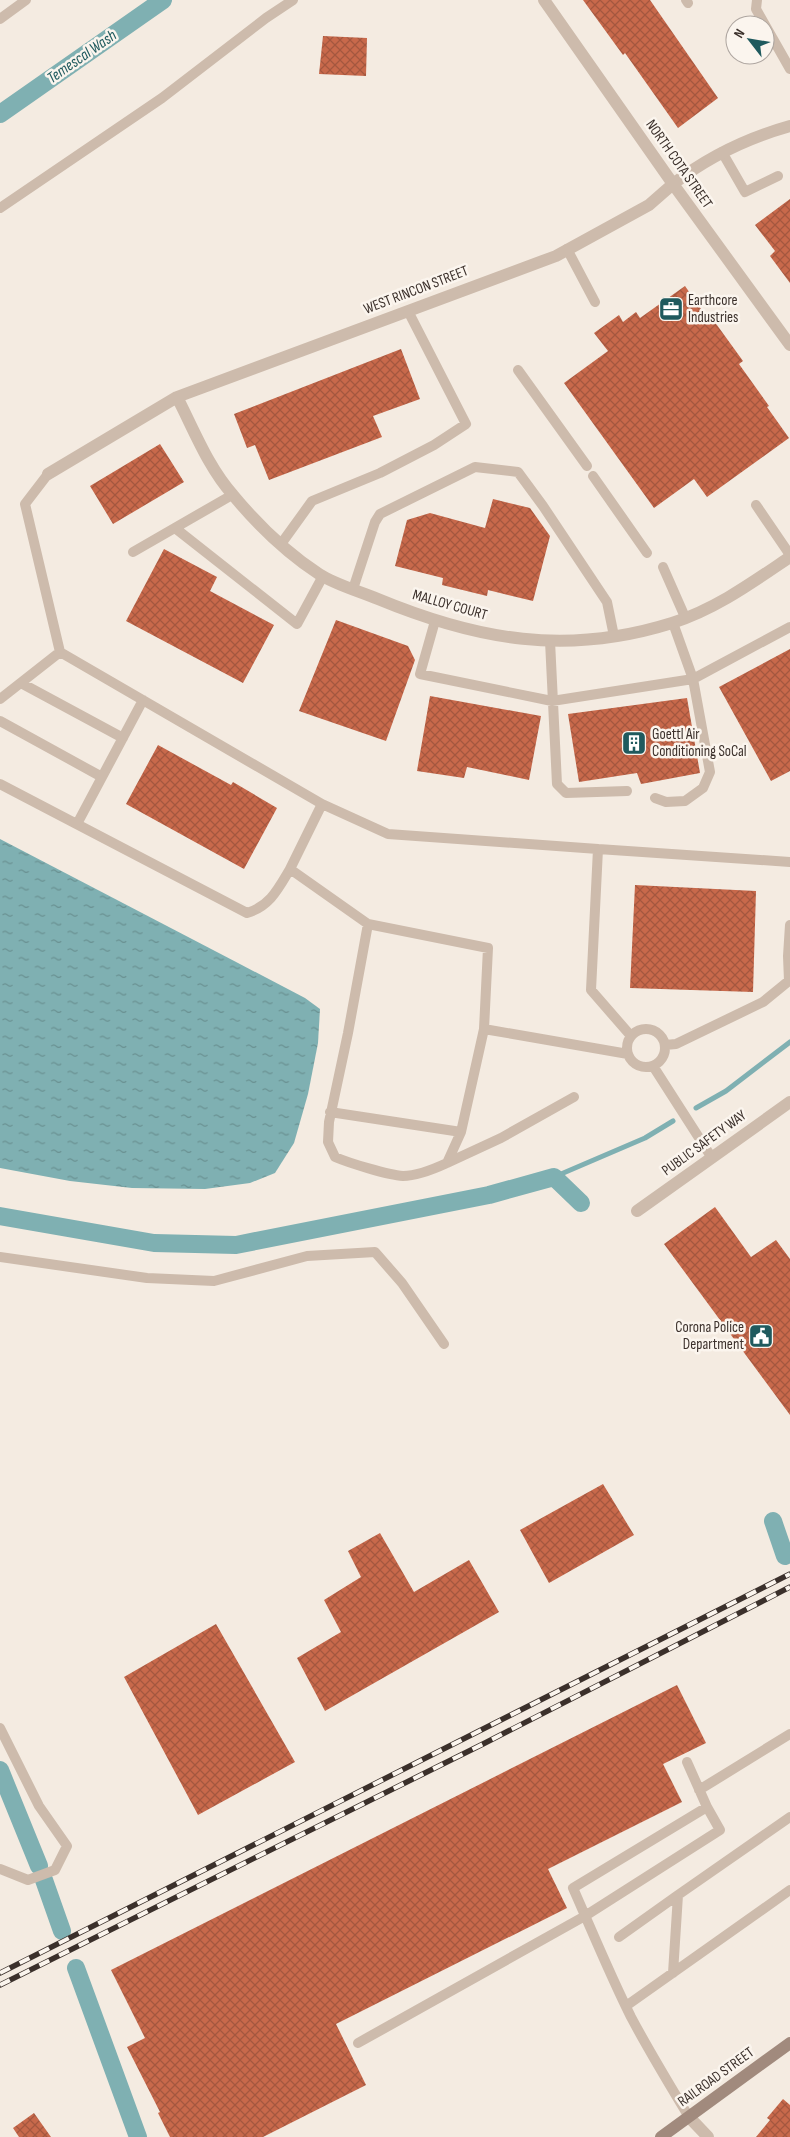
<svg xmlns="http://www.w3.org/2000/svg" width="790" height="2137" font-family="'Sofia Sans Condensed',sans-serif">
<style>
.water{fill:url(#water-ripples)}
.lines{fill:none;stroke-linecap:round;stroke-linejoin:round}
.stream{stroke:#7fb0b2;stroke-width:5}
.canal{stroke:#7fb0b2;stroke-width:18}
.building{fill:url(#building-cross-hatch)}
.service{stroke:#cdbbac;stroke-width:10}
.minor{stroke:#cdbbac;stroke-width:12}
.tertiary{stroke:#cdbbac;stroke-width:12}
.secondary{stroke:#a18a7d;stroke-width:12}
.rail-casing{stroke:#3b302b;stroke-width:5.5}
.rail{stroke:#fbf5ee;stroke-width:4;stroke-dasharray:11;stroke-linecap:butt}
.labels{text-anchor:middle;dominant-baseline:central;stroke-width:5;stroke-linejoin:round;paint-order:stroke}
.street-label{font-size:15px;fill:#3b302b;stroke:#fbf5ee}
.poi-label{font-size:15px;fill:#3b302b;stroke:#fbf5ee;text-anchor:start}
.water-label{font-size:16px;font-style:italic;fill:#1f5a5e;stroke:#fbf5ee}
</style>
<defs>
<pattern id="water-ripples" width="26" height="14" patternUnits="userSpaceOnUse" patternTransform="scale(1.25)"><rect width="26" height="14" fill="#7fb0b2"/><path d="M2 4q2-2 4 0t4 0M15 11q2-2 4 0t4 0" fill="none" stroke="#699091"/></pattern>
<pattern id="building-cross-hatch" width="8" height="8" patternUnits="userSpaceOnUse" patternTransform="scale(1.25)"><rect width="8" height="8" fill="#c8694b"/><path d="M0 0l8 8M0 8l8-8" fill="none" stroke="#a4573f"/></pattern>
</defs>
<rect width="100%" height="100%" fill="#f4ebe1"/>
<!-- water -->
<path class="water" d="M0 839 238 963 305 998 320 1009 318 1043 308 1094 294 1143 275 1173 250 1183 205 1189 132 1188 70 1181 0 1168Z"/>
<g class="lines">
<!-- stream -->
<path class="stream" d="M696 1108 726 1091 790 1042
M554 1177 645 1138 673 1121"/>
<!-- canal -->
<path class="canal" d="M0 114 163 0
M0 1216 154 1243 236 1245 489 1195 554 1177 581 1203
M773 1521 785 1556
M0 1770 39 1866
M44 1880 62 1931
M76 1968 138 2137"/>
</g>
<!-- building -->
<path class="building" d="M583 0H650L718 98 678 128 625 53 623 55Z
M323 36 367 38 366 76 319 74Z
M790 199V283L770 256 775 251 755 225Z
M685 286 706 316 709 314 743 361 739 364 769 406 767 407 789 438 707 497 694 479 654 508 564 383 608 351 594 333 619 315 623 322 636 312 640 318Z
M401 349 420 399 373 416 382 437 269 480 255 445 247 448 234 414Z
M160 444 184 482 113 524 90 486Z
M493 499 530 508 550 536 533 601 488 590 487 596 442 585 443 578 395 566 407 520 430 513 485 528Z
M164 549 217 577 210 591 274 625 243 683 126 621Z
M336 620 408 646 415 660 386 741 299 711Z
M790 649V771L771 781 719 687Z
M430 696 541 716 529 780 467 767 464 778 417 771Z
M687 698 700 773 641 784 637 773 579 782 568 714Z
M158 745 231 785 233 782 277 808 244 869 126 804Z
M635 885 756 891 753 992 630 988Z
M715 1207 751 1257 776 1240 790 1259V1415L664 1244Z
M603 1484 634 1535 549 1583 520 1530Z
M380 1533 414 1592 469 1560 499 1612 325 1711 297 1658 341 1632 324 1600 361 1577 348 1551Z
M216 1624 295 1762 198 1815 124 1677Z
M677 1685 706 1743 663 1764 682 1802 548 1869 567 1908 336 2024 366 2085 263 2137H170L158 2113 160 2112 127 2047 145 2038 111 1970Z
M783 2099 790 2105V2137H756L770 2120 767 2118Z
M34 2113 51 2137H19L13 2128Z"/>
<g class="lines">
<!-- service -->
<path class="service" d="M686 0 688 3
M757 0 756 9 790 69
M0 19 26 0
M722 152 745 192 778 176
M0 208 162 98 266 18 293 0
M567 249 595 302
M518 370 587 466
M48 474 25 504 60 652 322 804
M593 476 647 553
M756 505 790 555
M175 528 297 624 323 576
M281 544 312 501 380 473 434 445 466 424 408 311
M133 552 232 495
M663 567 685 617
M353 589 375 522 380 514 475 467 518 472 543 506 607 602 614 636
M435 621 420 674 552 701 693 679 790 627
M550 641 557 784 566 793 627 791
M21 683 123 738
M0 699 60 652
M0 721 102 777
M0 784 247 913C270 906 278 889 290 869
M655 798 666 802 685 801 703 788 710 772 693 679 673 623
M77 824 143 700
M598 849 388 834 322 804 290 869 368 924 488 948 484 1029 628 1054
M368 924 348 1033 329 1122 328 1142 335 1157C349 1163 388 1175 403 1176 418 1176 434 1169 447 1163L461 1132 484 1029
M789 981 788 956 790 925
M627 1048a19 19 0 1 1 38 0a19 19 0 1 1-38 0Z
M631 1036 591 990 598 849 790 862
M665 1045 676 1044 763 1002 790 980
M653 1066 712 1158
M330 1112 461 1132
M447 1163 501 1138 574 1097
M0 1257 147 1278 214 1281 307 1256 375 1252 402 1283 444 1344
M0 1728 39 1806 67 1846 55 1870 28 1880 0 1869
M687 1762 707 1807
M699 1790 790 1734
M619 1937 678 1895
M673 1973 678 1895 790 1817
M626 2006 790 1890
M358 2043 585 1916 720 1830 707 1807 573 1888C592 1931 610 1975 631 2017 649 2051 669 2084 689 2117"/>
<!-- minor -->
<path class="minor" d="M177 397C194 430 208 467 233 495 257 524 287 553 319 574 336 585 359 591 378 599 477 640 567 656 672 623 716 609 753 582 790 557
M48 474 177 397 556 256 649 205 673 184
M637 1211 790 1102"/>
<!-- tertiary -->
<path class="tertiary" d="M544 0 673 184 790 345
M673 184C708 157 747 138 790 126
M689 2117 708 2137"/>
<!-- secondary -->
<path class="secondary" d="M661 2137 790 2043"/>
<defs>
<path id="rail" d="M0 1973 790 1574
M0 1985 483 1744 790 1587"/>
</defs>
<!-- rail casing -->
<use href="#rail" class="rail-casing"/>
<!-- rail -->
<use href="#rail" class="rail"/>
</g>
<!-- icons -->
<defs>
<symbol id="office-square" viewBox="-11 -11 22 22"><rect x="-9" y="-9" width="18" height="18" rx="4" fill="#1f5a5e" stroke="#fbf5ee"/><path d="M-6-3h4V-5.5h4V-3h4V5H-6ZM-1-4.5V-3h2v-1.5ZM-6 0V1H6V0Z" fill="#fff"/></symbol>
<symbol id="building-square" viewBox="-11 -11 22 22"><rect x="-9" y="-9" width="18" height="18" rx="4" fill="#1f5a5e" stroke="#fbf5ee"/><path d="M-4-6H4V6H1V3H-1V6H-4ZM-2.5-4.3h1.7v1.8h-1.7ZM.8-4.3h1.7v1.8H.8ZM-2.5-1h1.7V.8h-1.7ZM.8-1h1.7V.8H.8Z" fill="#fff"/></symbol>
<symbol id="civic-square" viewBox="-11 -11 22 22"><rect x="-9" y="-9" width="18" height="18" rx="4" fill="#1f5a5e" stroke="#fbf5ee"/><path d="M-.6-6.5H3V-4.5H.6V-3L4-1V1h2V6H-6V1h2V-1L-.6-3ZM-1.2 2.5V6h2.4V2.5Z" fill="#fff"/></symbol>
</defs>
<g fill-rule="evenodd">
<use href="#office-square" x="657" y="295" width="28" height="28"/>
<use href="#building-square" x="620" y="729" width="28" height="28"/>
<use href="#civic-square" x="747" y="1322" width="28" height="28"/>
</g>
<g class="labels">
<!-- street labels -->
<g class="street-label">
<text transform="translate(679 164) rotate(55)">NORTH COTA STREET</text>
<text transform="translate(416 290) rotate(-21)">WEST RINCON STREET</text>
<text transform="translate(450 605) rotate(16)">MALLOY COURT</text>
<text transform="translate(704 1143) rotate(-36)">PUBLIC SAFETY WAY</text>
<text transform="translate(716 2077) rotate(-36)">RAILROAD STREET</text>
</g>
<!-- poi labels -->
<g class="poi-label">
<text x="688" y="300">Earthcore<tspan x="688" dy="17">Industries</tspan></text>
<text x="652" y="734">Goettl Air<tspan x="652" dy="17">Conditioning SoCal</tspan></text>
<text x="744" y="1327" text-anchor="end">Corona Police<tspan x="744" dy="17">Department</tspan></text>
</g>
<!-- water labels -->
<g class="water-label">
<text transform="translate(82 57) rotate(-35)">Temescal Wash</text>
</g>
</g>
<!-- north arrow -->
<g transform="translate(750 40) rotate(301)"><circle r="24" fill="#fbf5ee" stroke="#aea6a0"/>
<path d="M0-4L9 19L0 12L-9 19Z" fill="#1f5a5e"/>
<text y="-8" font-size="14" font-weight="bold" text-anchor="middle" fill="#3b302b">N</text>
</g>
</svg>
